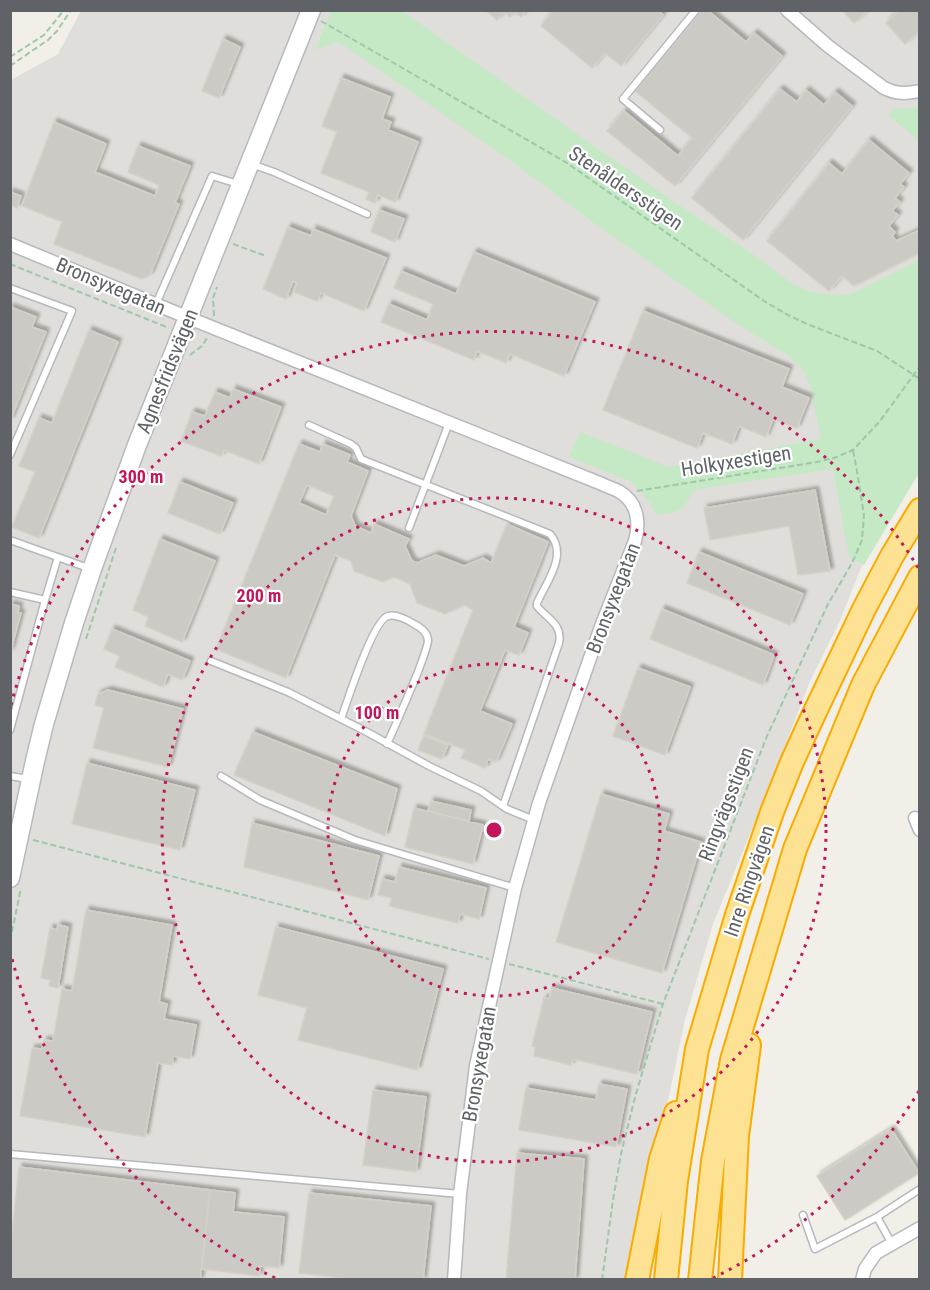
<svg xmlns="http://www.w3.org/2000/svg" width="930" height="1290" font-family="'Roboto Condensed',sans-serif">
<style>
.industrial{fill:#e0deda}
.green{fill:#c5e8c5}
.building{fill:#cccac5;stroke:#d6d1c6;stroke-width:1.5;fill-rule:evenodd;filter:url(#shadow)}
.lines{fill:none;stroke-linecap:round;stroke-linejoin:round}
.service-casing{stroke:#b5b8bc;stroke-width:9}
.minor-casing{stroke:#b5b8bc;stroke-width:15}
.secondary-casing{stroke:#b6babf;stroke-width:21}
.motorway-casing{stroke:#f9ab00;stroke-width:26}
.path{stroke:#9cc7a9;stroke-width:2;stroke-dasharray:6 3;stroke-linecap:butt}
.service{stroke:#fff;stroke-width:6}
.minor{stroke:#fff;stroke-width:12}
.secondary{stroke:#fff;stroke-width:18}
.motorway{stroke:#fde293;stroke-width:22}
.ring{fill:none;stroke:#c2185b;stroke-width:3;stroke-dasharray:3 6}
.labels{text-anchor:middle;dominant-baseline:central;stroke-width:4.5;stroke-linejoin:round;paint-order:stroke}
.street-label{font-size:20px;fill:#5f6368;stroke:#fff}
.centre{fill:#c2185b;stroke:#fff;stroke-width:3}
.ring-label{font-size:18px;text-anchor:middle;font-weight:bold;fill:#c2185b;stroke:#fff;stroke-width:4.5;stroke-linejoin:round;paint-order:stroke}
</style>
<defs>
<filter id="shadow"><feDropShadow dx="3.5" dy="-3.5" stdDeviation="1.5" flood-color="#0004"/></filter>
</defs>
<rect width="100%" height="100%" fill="#f1efe8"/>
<!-- industrial -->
<path class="industrial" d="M81 11H919V466L864 560 840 621 810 681 768 790 713 924 685 1020 666 1110 627 1279 11 1280V80L58 54Z"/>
<!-- green -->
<path class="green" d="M331 11H402L667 197 754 255 791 283 806 290 821 294 849 295 919 260V473L864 565 849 557 833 469 697 489C689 496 689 500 684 506 679 513 667 513 659 515L654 512 651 504 632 482 569 457 580 432 669 467 821 439 810 384 802 369 789 356 737 324 594 223 515 164 339 42 315 50Z
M919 107H920L919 141 888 115 894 108 904 109Z"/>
<!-- building -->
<path class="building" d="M485 10H526L521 17 515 12 510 17 504 12 497 20Z
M554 10H658L663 15 621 66 605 53 592 68 541 26Z
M702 10H707L746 42 754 33 782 56 675 186 607 131 624 111 678 156 692 138 635 91Z
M842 10H869L854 23Z
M900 10H920V31L905 44 886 23Z
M223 39 240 47 219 98 202 91Z
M341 78 390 97 382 119 391 122 388 130 418 142 395 202 378 195 375 203 366 199 369 192 321 173 337 132 322 126Z
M780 89 797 102 806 90 824 105 835 92 852 106 743 240 692 198Z
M54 122 106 144 95 172 155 196 159 185 128 172 138 146 190 166 175 203 179 204 150 275 142 279 54 244 62 222 22 206Z
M869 140 909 173 900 184 904 187 895 198 900 202 892 211 898 215 889 226 895 232 892 236 896 241 920 230V253L854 286 842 276 829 291 767 241 829 163 842 174Z
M10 192 21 196 17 208 10 205Z
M379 210 404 219 395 242 371 232Z
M288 227 311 236 313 229 386 258 364 311 321 293 317 301 294 292 297 283 293 281 286 299 263 289Z
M474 252 595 302 564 376 510 354 506 363 477 351 474 360 381 322 389 304 427 320 433 304 394 288 401 271 456 294Z
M10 307 36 317 32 327 46 332 10 421Z
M643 311 789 369 782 387 809 398 797 428 773 419 766 437 739 426 732 444 703 433 697 448 603 410Z
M89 330 118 342 39 538 12 527 35 472 19 466 39 418 52 423Z
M233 389 281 407 259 464 224 450 221 456 181 441 192 412 205 416 215 392 230 398Z
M299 444 320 452 323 444 350 455 347 462 368 471 351 516 355 526 371 533 374 524 409 539 405 546 412 561 417 563 436 555 464 566 483 558 491 563 507 524 548 542 514 627 528 633 519 655 505 650 480 711 512 724 496 762 488 759 485 768 461 758 465 750 424 734 473 610 465 605 445 614 417 603 410 584 394 577 383 582 354 571 351 561 335 555 286 678 216 649ZM307 485 334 496 326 515 299 503Z
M180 482 233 503 220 534 168 513Z
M815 490 830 571 798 575 789 526 710 540 704 508Z
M160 539 215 561 182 642 145 626 148 617 133 610Z
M699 552 803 594 790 625 687 583Z
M10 604 19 606 18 613H21L10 653Z
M662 609 774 655 763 685 650 639Z
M112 629 190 661 182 680 168 674 163 687 115 667 120 656 104 649Z
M638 668 690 687 665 755 613 736Z
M108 690 183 709 168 767 93 748 104 708 95 705 98 694Z
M253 732 397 789 385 836 234 775Z
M424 736 448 745 442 759 418 750Z
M87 763 195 790 180 850 72 824Z
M601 794 669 814 664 831 701 842 662 973 556 942Z
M431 801 471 810 469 821 428 811Z
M414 808 483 825 473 864 405 847Z
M252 823 379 856 368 900 244 867Z
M399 867 486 888 479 919 460 914 458 923 389 906 392 898 378 895 382 879 395 882Z
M86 910 172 925 159 1002 167 1004 164 1019 196 1025 190 1059 173 1056 172 1065 158 1063 145 1137 20 1116 32 1048 42 1049 44 1040 53 1041 62 989 72 991Z
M58 925 68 927 58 988 49 986 50 980 41 978 50 928 57 930Z
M276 927 443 969 417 1070 298 1040 307 1008 258 995Z
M552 988 652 1012 637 1074 573 1059 571 1065 534 1056 535 1047 532 1046 544 998 549 999Z
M599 1084 627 1089 616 1147 519 1130 526 1088 596 1100Z
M373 1090 426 1097 416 1172 363 1165Z
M891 1129 919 1173 845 1220 817 1176Z
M517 1153 584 1159 575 1280H506Z
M19 1167 210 1190 200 1280H10V1253Z
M210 1190 235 1193 233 1212 284 1217 279 1268 260 1266 259 1276 202 1269Z
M309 1193 431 1206 423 1280H358L299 1273Z"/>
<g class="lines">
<defs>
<path id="service" d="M660 130 623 99 696 10
M251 164 274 172 367 214
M10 288 72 311 10 455
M156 304 212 176 238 184
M309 425 351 444 356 448 361 459 550 534C568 555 547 581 537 603V606C547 619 563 624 559 643L503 806
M409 528 449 423
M10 540 91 569
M10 592 45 600
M211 661 288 692 365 731 429 766 481 791 507 809 534 820
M341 719C347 702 373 620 388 616 396 614 408 620 414 624 420 627 428 633 428 641 427 649 421 663 418 672 408 696 398 720 387 744
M10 730 45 600 58 557
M10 776 28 779
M221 776 260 800 355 840 515 888
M10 1154 460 1194
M803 1215 815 1249 877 1217 920 1189
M877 1217 892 1244"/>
<path id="minor" d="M787 10 828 46 884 88C896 94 906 94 920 91
M10 244 189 318 602 484C608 487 615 489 620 492 638 503 640 523 635 541L602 624 539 803 515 888 476 1066 460 1194 454 1280
M915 818 920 830
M862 1280 865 1269 876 1253 920 1228"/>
<path id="secondary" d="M10 878 35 761 44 724 74 623 92 569 137 445 311 10"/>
<path id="motorway" d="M637 1280 661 1159 676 1113
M666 1280 676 1181 697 1049 737 915 772 812 792 762 813 716 864 609 892 556 920 510
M700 1280 713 1161 732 1060 795 849 863 685 920 577
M730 1280 737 1136 749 1045"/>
</defs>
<!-- service casing -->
<use href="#service" class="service-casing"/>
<!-- minor casing -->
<use href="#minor" class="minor-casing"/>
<!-- secondary casing -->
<use href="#secondary" class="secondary-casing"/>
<!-- motorway casing -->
<use href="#motorway" class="motorway-casing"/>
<!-- path -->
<path class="path" d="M321 21 567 163 764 301 788 315 807 324 877 351 920 379
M10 57 44 35 64 10
M10 66 48 40 57 31 71 10
M233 244 266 256
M10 264 169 328
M214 316 213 298 217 287
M190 355 202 346 207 338
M637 491 817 462 834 458 853 450 880 421 920 366
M86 639 116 548
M33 840 489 959
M10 941 21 888
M509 964 663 1004
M602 1280 613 1200 621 1154 635 1097 663 1004 767 736 828 604 852 563 862 540 864 515 857 471 853 450"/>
<!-- service -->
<use href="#service" class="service"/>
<!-- minor -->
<use href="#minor" class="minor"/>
<!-- secondary -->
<use href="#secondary" class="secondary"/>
<!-- motorway -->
<use href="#motorway" class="motorway"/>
</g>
<!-- distance rings -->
<g class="ring">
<circle cx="494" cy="830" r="166"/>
<circle cx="494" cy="830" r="332"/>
<path d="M919 1091A499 499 0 0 1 713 1278M275 1278A499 499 0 0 1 11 955M11 705A499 499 0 0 1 919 569"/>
</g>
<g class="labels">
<!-- street labels -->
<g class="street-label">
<text transform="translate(626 188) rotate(34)">Stenåldersstigen</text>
<text transform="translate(111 286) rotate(23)">Bronsyxegatan</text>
<text transform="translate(167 371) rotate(-68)">Agnesfridsvägen</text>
<text transform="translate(736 461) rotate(-9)">Holkyxestigen</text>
<text transform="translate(613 598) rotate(-69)">Bronsyxegatan</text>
<text transform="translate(726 804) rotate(-69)">Ringvägsstigen</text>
<text transform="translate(749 881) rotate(-71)">Inre Ringvägen</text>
<text transform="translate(479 1064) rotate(-80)">Bronsyxegatan</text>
</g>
</g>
<circle cx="494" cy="830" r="9" class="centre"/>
<g class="ring-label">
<text x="141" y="483">300 m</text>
<text x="259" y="602">200 m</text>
<text x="377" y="719">100 m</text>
</g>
<!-- border -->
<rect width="930" height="1290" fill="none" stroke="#5f6368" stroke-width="24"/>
</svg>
